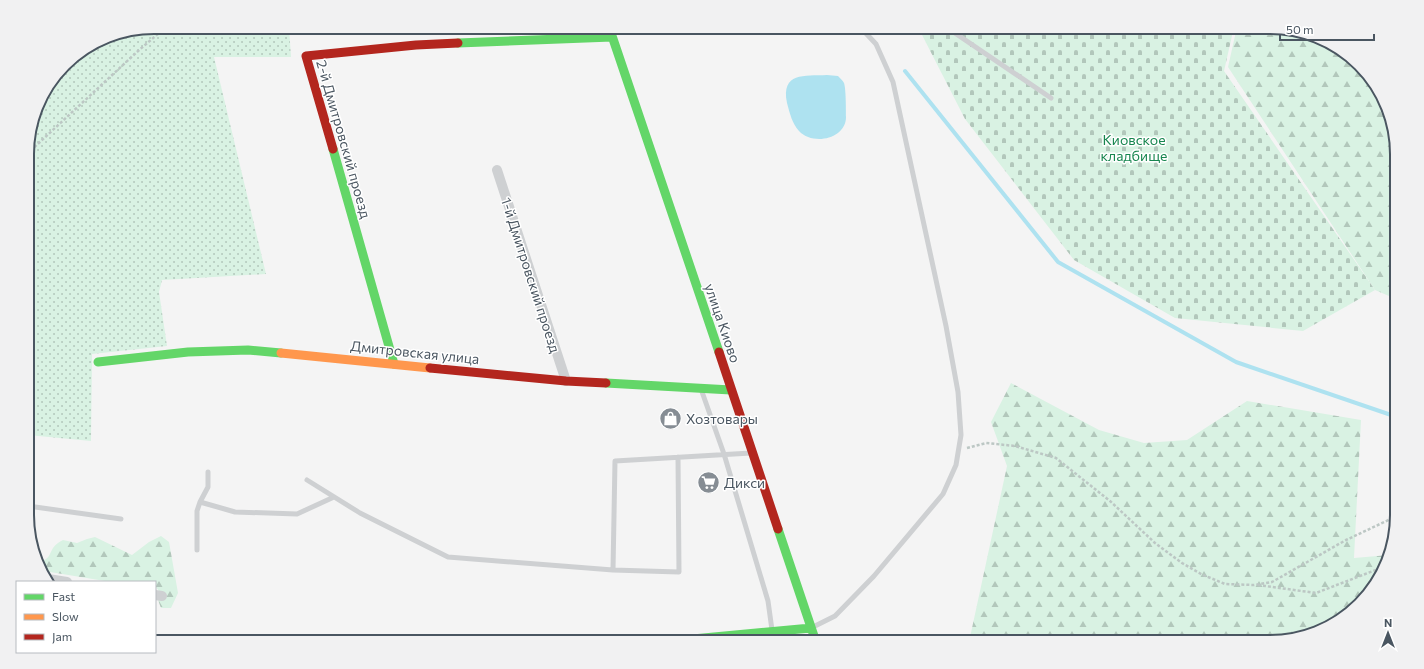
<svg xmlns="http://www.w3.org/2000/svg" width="1424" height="669" font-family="Commissioner,sans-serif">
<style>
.grass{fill:url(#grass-dots)}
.forest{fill:url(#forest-firs)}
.cemetery{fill:url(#cemetery-stones)}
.water{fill:#aee2f0}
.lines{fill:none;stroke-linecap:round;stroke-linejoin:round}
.stream{stroke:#aee2f0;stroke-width:4}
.path{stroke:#bcc7c4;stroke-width:2.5;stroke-dasharray:3 2;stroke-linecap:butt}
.lane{stroke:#ced0d2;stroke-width:5}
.street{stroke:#ced0d2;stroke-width:10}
.fast{stroke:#63d668;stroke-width:9}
.slow{stroke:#ff974d;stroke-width:9}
.jam{stroke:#b3261e;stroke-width:9}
.labels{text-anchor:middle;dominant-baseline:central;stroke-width:3;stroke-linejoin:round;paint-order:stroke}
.street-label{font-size:14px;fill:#4a5661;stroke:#fff}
.park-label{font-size:14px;fill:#17864f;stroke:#fff}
.poi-label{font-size:14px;fill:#4a5661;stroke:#fff;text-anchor:start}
.rim{fill:none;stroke:#4a5661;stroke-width:2}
</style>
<defs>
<pattern id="grass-dots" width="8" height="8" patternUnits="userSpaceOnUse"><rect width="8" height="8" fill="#d9f2e3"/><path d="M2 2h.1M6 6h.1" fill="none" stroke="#b2c7bb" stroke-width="1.8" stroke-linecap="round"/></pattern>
<pattern id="forest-firs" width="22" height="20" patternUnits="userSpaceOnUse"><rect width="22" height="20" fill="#d9f2e3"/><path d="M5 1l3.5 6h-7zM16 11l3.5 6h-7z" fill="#b2c7bb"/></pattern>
<pattern id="cemetery-stones" width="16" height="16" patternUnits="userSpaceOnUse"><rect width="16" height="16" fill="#d9f2e3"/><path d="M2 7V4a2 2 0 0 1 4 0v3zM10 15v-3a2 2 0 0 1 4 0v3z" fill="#b2c7bb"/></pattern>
</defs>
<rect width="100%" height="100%" fill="#f4f4f4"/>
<!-- grass -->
<path class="grass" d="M154 27H289L291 57H214L266 274 162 280 159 292 167 346 92 354 91 441 28 435 27 146 40 98 70 59 106 37Z"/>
<!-- forest -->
<path class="forest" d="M1237 27H1270L1319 37 1371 77 1396 138V299L1375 290 1228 67Z
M1011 383 1099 430 1144 443 1187 440 1247 401 1361 420 1354 558 1389 555 1387 564 1371 592 1341 620 1278 642H969L1007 466 991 422Z
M161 536 169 542 178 593 171 608H161L158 600 159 591 155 586V582H111L44 571 40 561C49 560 49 555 53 548 56 544 59 542 63 540L77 543 87 539 95 537 132 555 149 542Z"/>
<!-- cemetery -->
<path class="cemetery" d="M917 27H1234L1224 71 1375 290 1303 331 1175 318 1074 260 965 119 919 29Z"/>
<!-- water -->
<path class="water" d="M827 75 838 76C840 78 843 81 844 83 846 88 846 111 846 117 846 139 813 146 799 131 792 123 790 114 787 103 781 72 804 76 827 75Z"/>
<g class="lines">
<!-- stream -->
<path class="stream" d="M905 71 1058 262 1236 362 1397 417"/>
<!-- path -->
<path class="path" d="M27 154 138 51 166 27
M967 448 986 443 1015 446 1056 458 1110 501 1155 543 1182 563 1201 574 1225 584 1254 585 1272 582 1346 540 1397 516
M1258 585 1316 593 1386 566"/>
<!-- lane -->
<path class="lane" d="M946 27 1051 98
M701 389 724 454 768 601 772 630
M307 480 360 513 448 557 613 570 679 572 678 457
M200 502 235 512 297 514 334 497
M28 506 121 519
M197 550V511L200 502 208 487V472
M613 570 615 461 751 453
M813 627 835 616 874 576 943 494 956 465 961 435 958 392 946 326 893 82 876 44 860 27"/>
<!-- street -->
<path class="street" d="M497 170 566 381
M48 579 67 582
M155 595 162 596"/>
<!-- fast -->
<path class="fast" d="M609 27 719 352
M458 43 612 37
M333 149 394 364
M98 362 188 352 248 350 281 353
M606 383 731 390
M778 529 816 642
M661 642 811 628"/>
<!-- slow -->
<path class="slow" d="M281 353 430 368"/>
<!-- jam -->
<path class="jam" d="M333 149 306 56 416 45 458 43
M719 352 778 529
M430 368 566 381 606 383"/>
</g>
<!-- icons -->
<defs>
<symbol id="shop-disc" viewBox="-11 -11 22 22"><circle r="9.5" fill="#868d94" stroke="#fff"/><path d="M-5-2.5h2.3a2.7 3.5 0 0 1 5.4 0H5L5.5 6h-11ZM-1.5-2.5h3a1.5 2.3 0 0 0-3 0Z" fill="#fff"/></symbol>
<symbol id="supermarket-disc" viewBox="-11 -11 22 22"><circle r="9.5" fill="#868d94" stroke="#fff"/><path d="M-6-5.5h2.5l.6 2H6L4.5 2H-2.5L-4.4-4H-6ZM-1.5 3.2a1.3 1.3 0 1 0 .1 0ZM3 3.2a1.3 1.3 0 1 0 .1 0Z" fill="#fff"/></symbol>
</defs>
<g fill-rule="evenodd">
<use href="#shop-disc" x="658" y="406" width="25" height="25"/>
<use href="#supermarket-disc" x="696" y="470" width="25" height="25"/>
</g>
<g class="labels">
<!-- street labels -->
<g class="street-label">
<text transform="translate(344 139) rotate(74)">2-й Дмитровский проезд</text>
<text transform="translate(531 275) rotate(72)">1-й Дмитровский проезд</text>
<text transform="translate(723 323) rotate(71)">улица Киово</text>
<text transform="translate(415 352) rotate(6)">Дмитровская улица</text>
</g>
<!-- park labels -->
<g class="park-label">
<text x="1134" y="139">Киовское<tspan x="1134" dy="16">кладбище</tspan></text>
</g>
<!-- poi labels -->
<g class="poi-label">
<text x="686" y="418">Хозтовары</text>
<text x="724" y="482">Дикси</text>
</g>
</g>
<!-- crop -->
<path d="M0 0H1424V669H0ZM154 34H1270A120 120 0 0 1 1390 154V515A120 120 0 0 1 1270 635H154A120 120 0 0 1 34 515V154A120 120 0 0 1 154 34Z" fill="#f1f1f2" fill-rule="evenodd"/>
<path class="rim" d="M154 34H1270A120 120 0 0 1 1390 154V515A120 120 0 0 1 1270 635H154A120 120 0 0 1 34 515V154A120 120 0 0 1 154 34Z"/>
<!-- legend -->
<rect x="16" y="581" width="140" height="72" fill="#ffffff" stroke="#b7bbc0"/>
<rect x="24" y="594" width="20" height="6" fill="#63d668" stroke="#b7bbc0"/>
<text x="52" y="601" font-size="12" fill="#4a5661">Fast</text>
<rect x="24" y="614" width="20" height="6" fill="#ff974d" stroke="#b7bbc0"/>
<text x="52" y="621" font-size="12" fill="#4a5661">Slow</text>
<rect x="24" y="634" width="20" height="6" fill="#b3261e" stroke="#b7bbc0"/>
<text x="52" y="641" font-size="12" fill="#4a5661">Jam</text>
<!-- north arrow -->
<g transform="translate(1388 633)" stroke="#ffffff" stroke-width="3" paint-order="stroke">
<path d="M0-3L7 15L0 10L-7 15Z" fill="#4a5661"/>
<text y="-6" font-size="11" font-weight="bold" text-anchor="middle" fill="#4a5661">N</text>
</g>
<!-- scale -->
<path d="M1280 34v6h94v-6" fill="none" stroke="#4a5661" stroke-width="2"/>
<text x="1286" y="34" font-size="12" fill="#4a5661" stroke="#ffffff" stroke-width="3" paint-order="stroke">50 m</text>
</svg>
